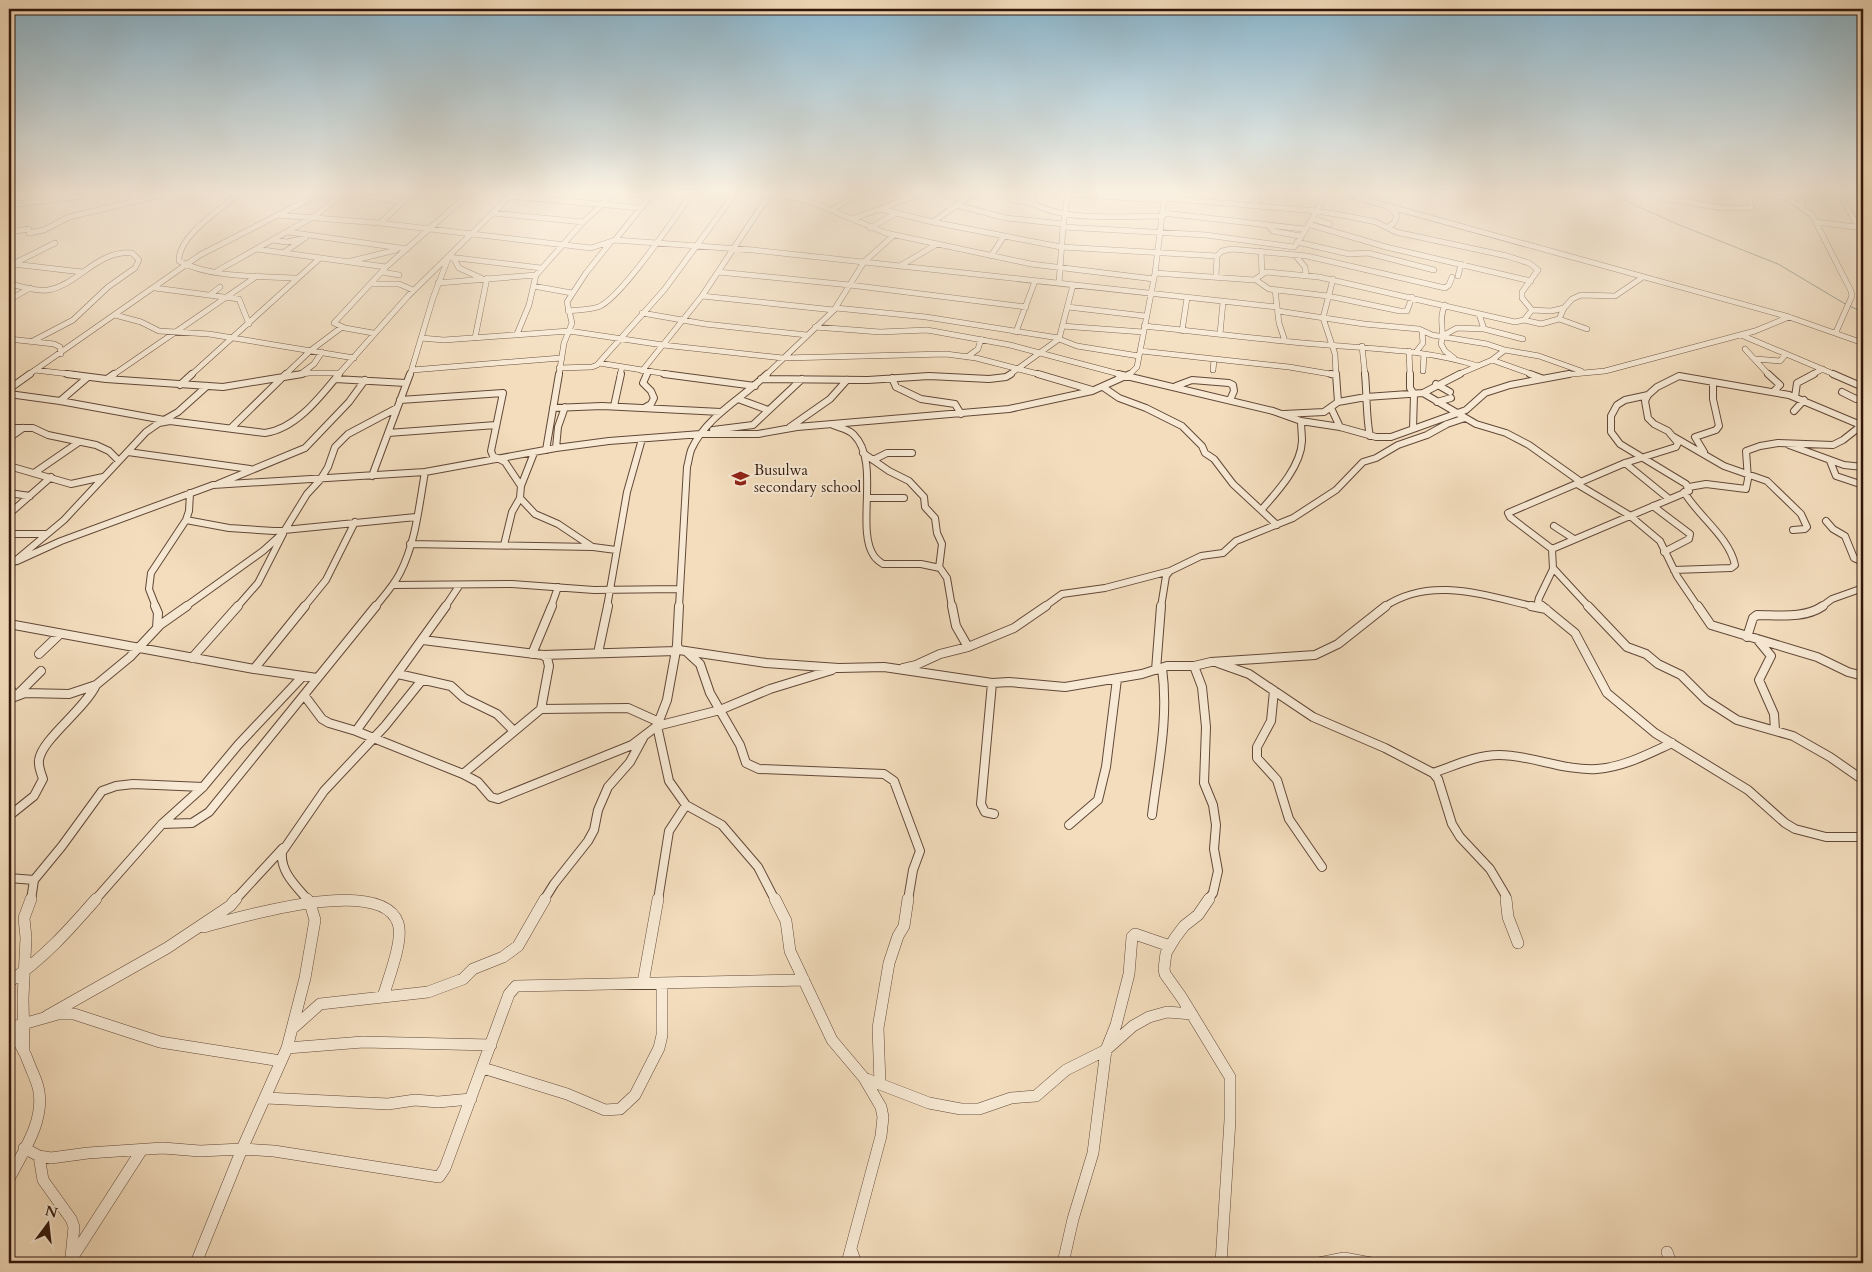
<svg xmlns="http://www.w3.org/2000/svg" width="1872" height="1272" font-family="Cardo,serif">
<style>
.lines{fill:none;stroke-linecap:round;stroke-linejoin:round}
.stream{stroke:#717a6c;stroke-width:1}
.minor-far3-casing{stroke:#624838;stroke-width:6}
.minor-far2-casing{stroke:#624838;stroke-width:8}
.minor-far1-casing{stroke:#624838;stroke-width:10}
.minor-casing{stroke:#624838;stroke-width:12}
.minor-far3{stroke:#f7e9d4;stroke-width:5}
.minor-far2{stroke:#f7e9d4;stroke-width:6}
.minor-far1{stroke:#f7e9d4;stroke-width:8}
.minor{stroke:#f7e9d4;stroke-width:11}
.labels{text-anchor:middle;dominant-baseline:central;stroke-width:4;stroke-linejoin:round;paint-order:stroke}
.poi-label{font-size:15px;fill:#31160b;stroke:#f7e9d4;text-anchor:start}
</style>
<rect width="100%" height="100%" fill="#f3ddbd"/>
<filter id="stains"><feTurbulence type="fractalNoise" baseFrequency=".004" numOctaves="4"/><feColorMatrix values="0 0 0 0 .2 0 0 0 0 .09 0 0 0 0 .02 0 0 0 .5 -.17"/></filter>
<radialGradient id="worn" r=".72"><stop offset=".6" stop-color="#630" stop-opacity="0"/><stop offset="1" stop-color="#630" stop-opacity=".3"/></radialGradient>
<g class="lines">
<!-- stream -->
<path class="stream" d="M1606 192 1677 224 1778 264 1847 305 1863 312"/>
<defs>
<path id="minor-far3" d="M241 192C223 208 178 235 179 261 210 278 261 276 296 278
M334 192 403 201
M600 192 651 196
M775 192 814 203 886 233 1031 264 1154 279
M1013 192 1009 196 1010 199 1034 204
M1034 192V204C1069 222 1124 216 1163 216
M1299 192 1324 195
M1337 192 1789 317 1863 343
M1653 192 1655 195 1663 198 1722 208H1752L1748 193
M1743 192 1788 198
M1793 192 1788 198 1812 215 1851 291 1852 296 1836 332
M1798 192 1803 207
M1825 192H1835
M1839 192 1858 227
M1068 194 1164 200
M510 196 640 208
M9 205 115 192
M956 205 1006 218 1063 224
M1254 205 1257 201 1256 192
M1388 206 1397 215 1394 223 1388 227
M880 209 933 222 1061 247 1217 256
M832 210 860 192
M493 213 583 222
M1163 213 1304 229
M277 215 380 223 591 248 615 240 654 192
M855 218 926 192
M1312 219 1330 224
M933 222 975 192
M1816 222 1863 228
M380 223 414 192
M1308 224 1386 247 1531 281
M1268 225 1273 231 1300 236
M1063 227 1206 235 1294 247
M870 228 895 214
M9 232 29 229V233L44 230 69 217 173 192
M288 232 407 249
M272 240 287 242 305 238
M615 240 753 250 1277 307
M1297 242 1349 254 1368 253 1434 270
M1296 245 1317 211 1325 192
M256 249 386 267
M1261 251 1262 273
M283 253 302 240
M1295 255 1305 267 1306 275
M991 256 1004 236
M449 257 541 268
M453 257 459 268 481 278
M351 261 396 250
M13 264 82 272
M13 264 55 243
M900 266 937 244
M217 271 315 216 343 193
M382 272 399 275
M718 272 850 285 1026 307
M1155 273 1254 280 1266 272 1319 277 1515 322 1524 320 1532 310 1522 298V292L1538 270 1529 263 1507 256 1396 232 1376 222 1347 216 1317 211 1165 198
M1216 276 1217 256 1222 251 1232 249 1307 256 1445 288 1449 285 1452 277
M1458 276 1461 264
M1333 279 1323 318 1335 354 1336 375
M1256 280 1269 289 1328 296 1400 311H1407L1412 297
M438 283 536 275
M1059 283 1063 227 1068 192
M9 284C21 286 35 292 48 290 78 285 97 250 132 253L139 260 135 268 108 287 73 320 31 342
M371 284H399L413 290
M533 286 572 293
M155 288 239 299 249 324
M1275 290 1279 323 1285 341
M210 295 220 287
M702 296 834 310
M9 300 30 288
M1445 305C1438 318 1445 331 1441 344L1445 351 1454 358
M1068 307 1145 316
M836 308 926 317 1059 338
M1532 310 1551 311 1564 308 1572 299 1581 295 1615 296 1643 277
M568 311C577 310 589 310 598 307 620 300 677 214 693 192
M1278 311 1364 324 1419 329 1432 335 1487 344 1505 350
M642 313 705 324 807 335
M115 315 141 322 159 331 209 334 354 358
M1559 319 1587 329
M1524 320 1541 324 1559 319 1564 308
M1062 326 1143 332
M1144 326C1201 332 1258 339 1315 344 1370 349 1425 349 1478 366
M815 327 880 332 927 330 1010 345 1123 375
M1484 329 1523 339
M1182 331 1187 298
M1016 332 1035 281
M373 333 345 328 334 323 386 267 471 192
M517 334 529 305 536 275 583 222 615 193
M1220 334 1223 302
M1444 335 1457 328 1484 329 1479 314
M1741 335 1836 375
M421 338 444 340 569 331 663 345 783 358 946 354 976 358 1042 375
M475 338 487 278
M9 339 54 344 60 347 61 354
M1059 339 1077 346 1139 356
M1362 346 1365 375
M1745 349 1769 375
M1141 351 1289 367 1336 375
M1409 351 1410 375
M1416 352 1423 343 1422 331
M967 357 978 349 981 339
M1756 359 1780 361 1786 354
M1492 360 1534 375
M599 363 673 375
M559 368 592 367 597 365 664 290 736 192
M35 370 77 375
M412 370 561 358
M1213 370 1214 360
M642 371 702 296 771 192
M1423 371 1424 354
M302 373 314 364 322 352
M28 375 200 255 323 192
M113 375 257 276
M191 375 319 259
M285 375 310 351 342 327
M295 375 309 373H340
M338 375 408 296 514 192
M410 375 433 298 449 256
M559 375 564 343 572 323 567 302 586 273 610 243
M620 375 622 367
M646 375 648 372
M766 375 834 310 864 262 894 235
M1009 375 1059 339 1073 285
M1129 375 1137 367 1155 273 1165 192
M1457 375 1492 360 1505 350 1539 356 1581 371
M1562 375 1605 371 1755 331 1789 317
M1811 375 1823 369"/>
<path id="minor-far2" d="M67 374 106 379 223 387 302 374
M664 374 755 386
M1038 374 1092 390
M1118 374 1273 411 1301 421 1340 427 1376 437H1391L1466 410 1485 393 1510 385 1569 374
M1331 374 1336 375
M1336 374 1338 402
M1365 374C1367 394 1366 418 1370 436
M1410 374V388L1414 394 1413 429
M1530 374 1541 378
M1768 374 1780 385 1773 392
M1833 374 1863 387
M892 378 896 387 921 399 955 404 961 414
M107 379 114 374
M335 379 406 383
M761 379 868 380 929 376 989 379 1006 377 1011 374
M1436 384 1450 392
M180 385 192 374
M1176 386 1192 380 1229 383 1233 385 1234 391 1230 400
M1103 387 1119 398 1146 408 1182 426 1202 446 1205 453 1214 459 1233 484 1277 525
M9 389 30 374
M1842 392 1856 399 1863 398
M1423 393 1476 424 1506 433 1529 445 1581 482
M9 394 60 401 164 420 178 412 207 386
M1795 397 1797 383 1814 374
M738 399 768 410
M400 400 503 393 491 451 493 456 505 462 521 486
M60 401 88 377
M1437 402 1451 398
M614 406 621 374
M553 408 602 406 721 412
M644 408 651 404 654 398 651 391 643 383 647 374
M1331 408 1340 427
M1794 411 1804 400
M1284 414 1324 412 1338 402 1366 397 1423 393 1460 374
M833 425C840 428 849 429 854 435 881 462 855 529 874 556 876 559 880 562 883 564H921L940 568 947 578 952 607
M790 427 830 399 847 380
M9 428H33L48 435 96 445 109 451 119 461
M231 428 286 374
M713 430 753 425 802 379
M388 433 496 425
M1674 437 1724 466 1767 481 1801 514 1807 527 1805 529 1793 530
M9 438 23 428
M1789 445 1844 465 1863 467
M556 448 558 427 565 407
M546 450 559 374
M128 452 250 469
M1704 452 1695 437 1716 430 1719 426 1713 399V382
M863 453 889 471 909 481 924 497 925 507 935 518 937 533 942 544 939 568
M873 460 887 453H912
M1830 461 1836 476 1863 485
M1625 463 1668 498
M9 466 71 484 103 477
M34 473 79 442
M372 476 410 374
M218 484 305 448 349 402 365 380
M1577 484 1629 515 1660 541 1677 576 1698 607
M1689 487 1706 484 1746 489 1748 479 1746 451 1760 446 1778 443 1833 445 1843 440 1862 425
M9 493 30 496
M190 493 189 511 186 520 229 528 274 531 416 517
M520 498 535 514 558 524 591 546
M869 498H904
M1653 506 1690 534 1689 539 1664 552
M1262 509C1278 491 1301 466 1302 441 1302 434 1301 428 1301 421
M9 514 51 477
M1826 521 1833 529 1845 536 1854 558 1863 562
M1554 526 1574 539
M9 534H47
M410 544 593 547 616 550
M504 545 512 512 520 498 521 486 534 453
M1552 549 1689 491 1686 484 1620 444 1611 432V416L1617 405 1625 400 1648 395
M17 561 61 541 213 485 425 472 556 448 609 441 701 434H758L797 427 1009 409 1092 391 1130 374
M9 566 64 520 146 432 159 423 170 421 265 433C296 429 320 397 339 374
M1553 568 1589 607
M1674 570 1731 568 1735 565C1729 537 1699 517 1684 492
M393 585 512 584 594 590 679 589
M156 607 149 589 151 573 186 520
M185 607 263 551 283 533 307 494 320 480 328 467 335 447 348 434 397 408
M237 607 258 583 283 534
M304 607 326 580 355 522
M375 607C384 596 394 585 400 573 416 542 419 505 425 472
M445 607 459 586
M551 607 558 587
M607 607 627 492 642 439
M679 607 687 467C689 461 689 454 692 448 707 416 743 398 767 374
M1044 607 1062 594 1105 588 1170 571
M1161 607 1166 576 1170 571 1201 556 1223 553 1236 541 1293 518 1336 490 1363 462 1376 458 1398 445 1427 435 1447 424 1465 418
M1384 607C1431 575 1486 596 1536 607
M1544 607 1538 602 1539 598 1553 569 1552 549 1510 517 1508 513 1625 463 1676 447 1678 443 1668 431 1654 424 1648 418 1645 401 1648 395 1657 387 1679 376 1789 395 1863 426
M1821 607 1832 599 1863 588"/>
<path id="minor-far1" d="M155 606 158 613 157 628
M679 606 677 645 679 650 766 663 839 668 884 667 992 683 1009 682 1065 687 1142 674 1167 666H1194L1211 662 1315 655 1338 644 1386 606
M952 606 956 626 968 647
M1531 606 1546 609
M1542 606 1575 633 1607 693 1655 733 1748 790 1785 823 1795 829 1826 837H1863
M1588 606 1627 647 1646 654 1658 664 1681 675 1706 700 1737 720 1793 736 1830 757 1863 780
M1698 606 1711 625 1817 657 1848 672 1863 676
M9 624 254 669 317 678
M1747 637 1753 618 1757 615C1779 615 1804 619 1823 606
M1757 639 1771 656 1759 680 1774 714 1775 730
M423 640 543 655 676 651
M677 645 667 700 657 726 669 781 686 805 722 825 758 867 775 900
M598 653 608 606
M688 653 700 664 710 693 740 745 746 763 759 769 884 774 894 781 920 851 913 870 908 900
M39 654 60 634
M532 654 552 606
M192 658 238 606
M1218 663 1249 674 1313 717 1385 748 1433 773 1438 779 1452 824 1460 837 1490 869 1506 896V900
M1194 666 1202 687 1206 727 1204 783 1213 805 1216 825 1214 849 1218 871 1213 893 1208 900
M903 668 916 665 940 654 968 647 1014 628 1046 606
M254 669 305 606
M1156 670 1161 606
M398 674 451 686 464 698 497 714 514 731
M992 683 981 804 985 812 994 814
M9 686 14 696
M1274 691 1271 721 1257 747V758L1277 780 1289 819 1322 867
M18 694 41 671
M304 695 322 719 329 723 356 731 463 774 478 782 491 797 498 799 632 745 657 726 720 710 770 689 832 670
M9 699 25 693 69 694 96 685 130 657 160 625 187 606
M541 709 628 708 659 722
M356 731 446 606
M1433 773C1454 766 1476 755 1499 755 1532 755 1563 771 1597 769 1624 767 1648 754 1672 743
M463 774 541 709 549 666 547 658 543 655
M1152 815C1158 766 1169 718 1162 668
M9 816 34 796 43 779C41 773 38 766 39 760 42 739 84 710 96 685
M162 824 192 823 209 812 376 606
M1069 825 1098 800 1106 767 1117 679
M9 878 34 880
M31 900 34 880 62 846 102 791 116 786 133 784 203 787
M95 900 162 824 203 787 238 745 302 677
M235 900 283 848
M308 900C296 886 280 872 282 852L324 791 385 726 422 680
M544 900 554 884 588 841 594 830 598 810 608 787 630 762 643 738
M658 900 669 831 686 805"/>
<path id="minor" d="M775 899 786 921 790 951 832 1040 864 1078 881 1107 883 1117 881 1136 847 1263
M1209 899 1198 915 1184 926 1175 938 1166 953 1164 969 1165 974 1182 998 1230 1077V1120L1221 1263
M1506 899 1508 917 1518 943
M203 927C238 918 381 874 398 923 404 940 388 979 383 997
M9 982C44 958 68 931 96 899
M643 983 658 899
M47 1016 167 948 230 906 236 899
M9 1028 58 1014H74L160 1042 281 1061
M9 1029C19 1040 25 1052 30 1066 33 1074 38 1083 39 1092 44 1123 22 1153 9 1179
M292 1029 320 1004 428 992 463 979 473 969 503 957 518 946 545 899
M287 1048 363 1042 491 1045
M24 1051 23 998 26 938 24 918 31 899
M483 1068 567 1094 605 1110 620 1109 635 1095 659 1048 662 1035V983
M864 1078 929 1103 961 1109H979L1011 1098 1036 1096 1066 1070 1106 1050 1133 1026 1149 1017 1167 1012 1192 1014
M880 1084 878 1028 889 963 898 936 904 926 908 899
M266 1098 388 1104 415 1100 438 1102 471 1099
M24 1148 39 1156 51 1158 88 1153 163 1148 200 1151 242 1149 274 1151 439 1177 445 1168 509 994 516 986 804 980
M39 1156 43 1180 71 1219 74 1227 71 1257
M851 1249 856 1263
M1667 1252 1671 1263
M69 1263 141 1151
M70 1263H86
M196 1263 242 1149 287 1048 305 978 315 920 310 903 307 899
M1063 1263 1073 1219 1093 1153 1106 1050 1116 1025 1129 974 1132 937 1135 934 1170 946
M1319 1263 1344 1258 1371 1263"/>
</defs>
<!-- minor-far3 casing -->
<use href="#minor-far3" class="minor-far3-casing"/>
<!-- minor-far2 casing -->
<use href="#minor-far2" class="minor-far2-casing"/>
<!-- minor-far1 casing -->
<use href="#minor-far1" class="minor-far1-casing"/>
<!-- minor casing -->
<use href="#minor" class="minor-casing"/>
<!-- minor-far3 -->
<use href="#minor-far3" class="minor-far3"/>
<!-- minor-far2 -->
<use href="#minor-far2" class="minor-far2"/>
<!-- minor-far1 -->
<use href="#minor-far1" class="minor-far1"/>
<!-- minor -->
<use href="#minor" class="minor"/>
</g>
<!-- sky -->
<linearGradient id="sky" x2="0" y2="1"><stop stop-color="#89b7d0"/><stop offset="0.52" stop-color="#faf0e1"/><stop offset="1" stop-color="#faf0e1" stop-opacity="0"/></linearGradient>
<rect width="1872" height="370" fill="url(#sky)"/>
<!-- icons -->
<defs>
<symbol id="school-bare" viewBox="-9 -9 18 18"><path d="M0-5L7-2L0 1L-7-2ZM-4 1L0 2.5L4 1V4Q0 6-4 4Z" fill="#8f2418" stroke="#f7e9d4" stroke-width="2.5" paint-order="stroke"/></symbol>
</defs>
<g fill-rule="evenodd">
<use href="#school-bare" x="728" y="466" width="25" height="25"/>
</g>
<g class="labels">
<!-- poi labels -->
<g class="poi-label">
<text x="754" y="470">Busulwa<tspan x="754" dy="17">secondary school</tspan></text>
</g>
</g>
<!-- margin -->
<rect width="1872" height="1272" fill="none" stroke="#f3ddbd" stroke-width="30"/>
<rect x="10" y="10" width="1852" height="1252" fill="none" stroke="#31160b" stroke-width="2.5"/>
<rect x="15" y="15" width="1842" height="1242" fill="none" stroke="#31160b"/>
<!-- north arrow -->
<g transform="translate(48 1224) rotate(15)" stroke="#f7e9d4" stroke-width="4" paint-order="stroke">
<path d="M0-4L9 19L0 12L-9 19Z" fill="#31160b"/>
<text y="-8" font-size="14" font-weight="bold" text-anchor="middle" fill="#31160b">N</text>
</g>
<rect width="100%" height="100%" filter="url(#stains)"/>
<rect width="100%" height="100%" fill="url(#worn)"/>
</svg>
